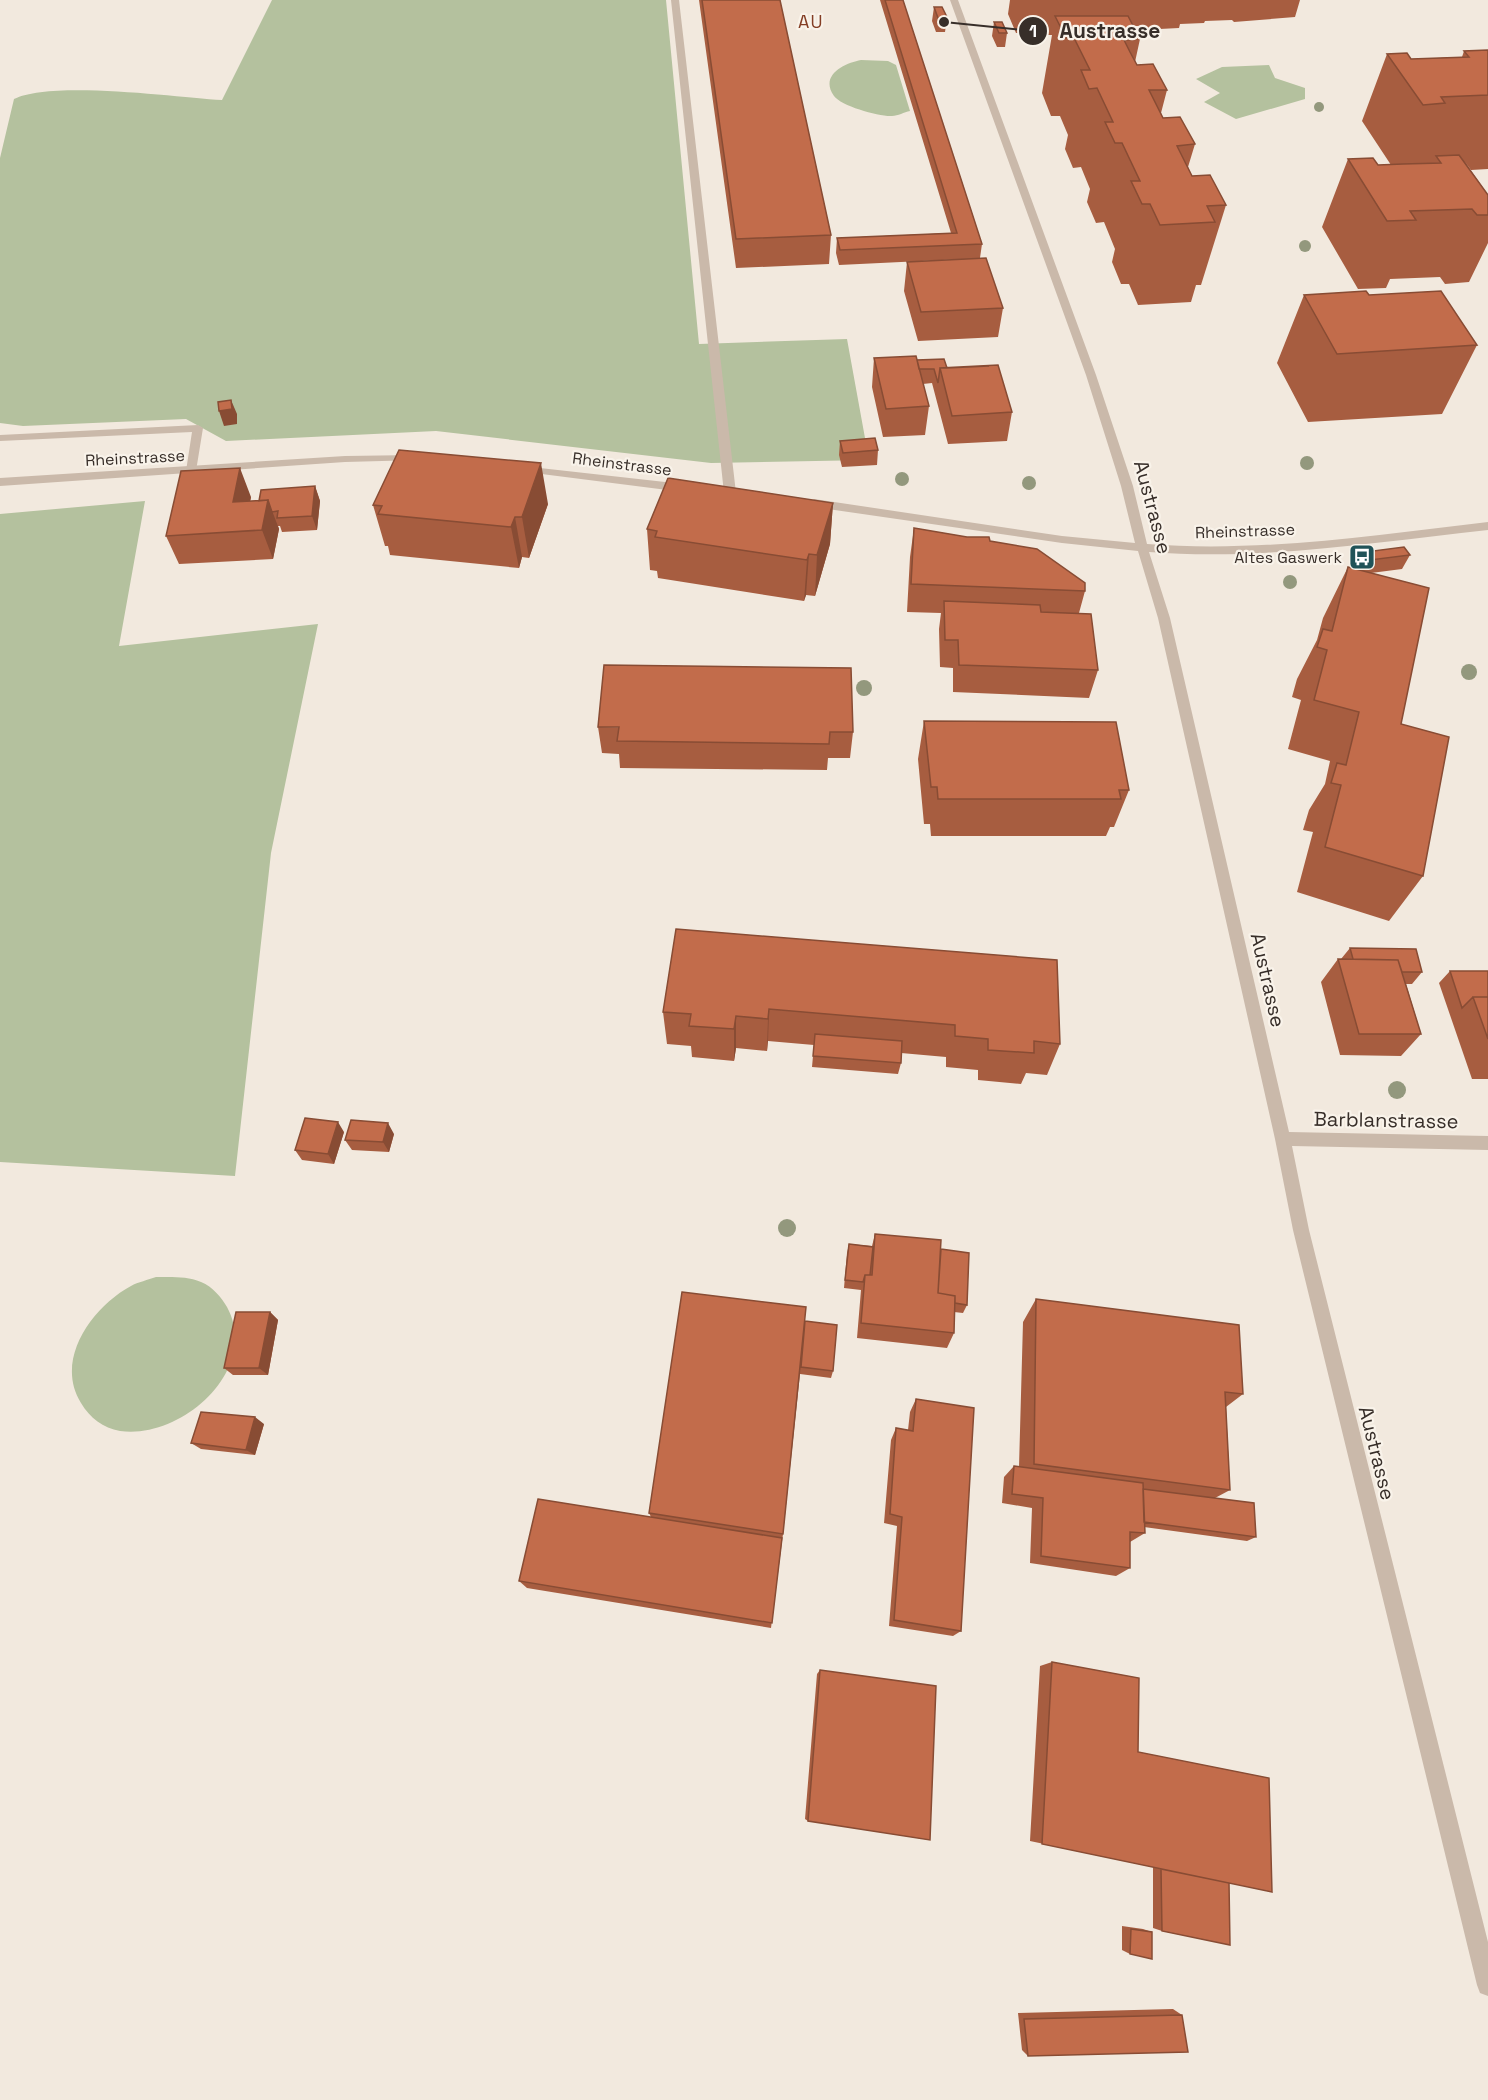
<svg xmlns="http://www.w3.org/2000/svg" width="1488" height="2100" font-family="'Space Grotesk',sans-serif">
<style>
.green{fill:#b4c19e}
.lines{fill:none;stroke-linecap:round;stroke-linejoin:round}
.lane{fill:#cab9aa;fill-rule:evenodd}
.street{fill:#cab9aa;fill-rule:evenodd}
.tree{fill:#93987d}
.wall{fill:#a75d40}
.shaded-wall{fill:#884c34}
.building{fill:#c26c4b;stroke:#884c34;stroke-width:1.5}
.labels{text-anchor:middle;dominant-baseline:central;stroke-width:4.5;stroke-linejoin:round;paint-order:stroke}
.far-street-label{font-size:16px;fill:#372e29;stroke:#f9f3ea}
.far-poi-label{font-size:16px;fill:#372e29;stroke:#f9f3ea;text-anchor:end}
.far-neighbourhood-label{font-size:18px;letter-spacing:1.5px;fill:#843e25;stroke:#f9f3ea}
.street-label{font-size:20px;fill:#372e29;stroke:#f9f3ea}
.leader{fill:none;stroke:#372e29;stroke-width:2}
.callout-dot{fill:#372e29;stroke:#f9f3ea;stroke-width:2}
.mark-label{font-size:18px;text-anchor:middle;font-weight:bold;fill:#fff}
.callout-label{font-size:21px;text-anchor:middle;font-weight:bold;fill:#372e29;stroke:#f9f3ea;stroke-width:4.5;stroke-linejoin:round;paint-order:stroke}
</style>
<rect width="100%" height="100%" fill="#f2e9de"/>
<!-- green -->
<path class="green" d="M272 0H666L699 344 847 339 869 460 711 463 436 431 226 441 186 419 23 426 0 423V158L14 99C51 80 176 97 222 100Z
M861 60 888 61 896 65 910 111C904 112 898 116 892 116 880 117 841 106 834 96 819 75 845 63 861 60Z
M1269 65 1275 78 1305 88V99L1236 119 1204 102 1220 93 1196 79 1222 67Z
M145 501 119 646 318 624 271 853 235 1176 0 1162V514Z
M156 1277C172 1277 187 1276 201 1282 213 1287 221 1297 227 1307 261 1370 181 1440 120 1431 103 1428 90 1418 81 1403 54 1360 92 1307 131 1286 138 1282 148 1280 156 1277Z"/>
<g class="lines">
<!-- lane -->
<path class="lane" d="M671 0H679L736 493 730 497 724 493Z
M198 425 203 428 196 471 191 474 186 471 192 432 0 441V435Z"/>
<!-- street -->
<path class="street" d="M950 0H958L1096 375 1133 486 1147 544C1260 553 1376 535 1488 522V530C1377 542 1262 561 1149 552L1170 618 1289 1132 1488 1136V1150L1292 1146 1309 1230 1488 1942V1996L1480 1993 1477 1985 1293 1230 1275 1139 1158 618 1138 551 1062 543 814 507 808 503 814 499 1062 536 1135 543 1121 486 1086 375Z
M415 455 420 458 419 460 345 462 0 486V478L345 456Z
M522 466 683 484 689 488 683 492 518 471 517 469Z"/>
</g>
<!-- trees -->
<g class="tree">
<circle cx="1319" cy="107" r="5"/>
<circle cx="1305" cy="246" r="6"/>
<circle cx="1307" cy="463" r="7"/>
<circle cx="902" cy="479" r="7"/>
<circle cx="1029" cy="483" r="7"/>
<circle cx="1290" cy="582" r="7"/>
<circle cx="1469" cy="672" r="8"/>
<circle cx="864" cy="688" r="8"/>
<circle cx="1397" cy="1090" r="9"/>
<circle cx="787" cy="1228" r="9"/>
</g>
<!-- wall -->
<path class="wall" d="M699 0H780L831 235 829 264 736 268Z
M880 0H903L982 244 980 258 1003 308 998 337 918 341 904 291 907 262 963 259 839 265 836 253 837 238 951 233Z
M1010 0H1300L1295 17 1234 22 1232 20 1205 21 1204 23 1180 24 1179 28 1140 30 1138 26H1134L1140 39 1135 62 1137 65 1167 90 1161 113 1163 118 1195 144 1188 167 1192 176 1226 205 1201 285H1196L1191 302 1138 305 1129 284H1121L1112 262 1115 249 1104 222 1096 223 1087 202 1090 189 1081 167 1073 168 1065 149 1068 135 1060 116H1051L1042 93 1052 35H1045L1043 32 1016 33 1008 14Z
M934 7 947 17 945 32H936L932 21Z
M994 22 1007 33 1005 47H997L992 36Z
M1488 50V169L1471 170 1465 162 1488 195V243L1469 282 1445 284 1440 277 1390 279 1386 288 1358 289 1322 227 1348 159 1378 165H1391L1362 121 1387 54 1411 59 1462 57 1464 51Z
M1304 295H1369L1477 345 1442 414 1308 422 1277 363Z
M874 358 917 360 947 368 1012 412 1007 441 948 444 932 383 923 384 929 406 925 435 883 437 872 387Z
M840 441 878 450 877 465 842 467 839 455Z
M315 486 320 501 317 530 282 532 280 526H278L279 529 273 559 179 564 166 536 251 497 250 501H259Z
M833 503 830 544 815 596 806 595 804 601 658 578 657 571 650 570 647 529Z
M548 504 529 558 522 557 519 568 390 555 388 546H385L373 505Z
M914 528 990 541 1085 591 1079 613 1098 670 1089 698 953 692V668L940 667 939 629 941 613 907 612 910 557Z
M1365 552 1410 555 1402 569 1371 573 1401 724 1423 876 1389 921 1297 892 1313 832 1303 830 1309 810 1325 784 1330 761 1288 749 1301 700 1292 697 1297 679 1317 640 1323 618 1348 567 1360 570 1358 567Z
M924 721 1129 790 1114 827H1110L1106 836H931L930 824H924L918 759Z
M598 727 853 732 850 758H828L827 770 620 768 619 754 602 753Z
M676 929 1060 1044 1047 1075 1026 1073 1021 1084 978 1080V1070L946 1067V1057L901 1053V1063L898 1074 812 1067 814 1045 768 1041 767 1051 736 1048 734 1061 692 1057 691 1046 667 1044 663 1012Z
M1350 948 1422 972 1412 984H1406L1421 1034 1401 1056 1340 1055 1321 982 1338 959H1341Z
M1450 971H1488V1079H1472L1439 983Z
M344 1132 334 1164 302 1160 295 1150Z
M394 1134 389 1152 352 1150 345 1140Z
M875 1234 941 1249 967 1305 963 1313 954 1312V1333L947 1348 857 1338 861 1290 844 1288 847 1253 849 1244 872 1246Z
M1036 1299 1243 1394 1226 1407 1230 1490 1215 1498 1256 1537 1247 1541 1144 1527 1145 1533 1130 1542V1568L1116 1576 1030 1563 1032 1508 1002 1503 1004 1477 1014 1466 1019 1467 1023 1322Z
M270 1312 278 1320 268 1375H233L224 1368Z
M805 1321 833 1371 831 1378 800 1374 783 1534 771 1628 527 1588 519 1581 651 1517 649 1513Z
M916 1399 961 1631 953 1636 889 1626 897 1526 884 1523 891 1440 896 1428 908 1430 910 1412Z
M264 1424 255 1455 201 1449 191 1443Z
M1052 1662 1138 1752 1228 1882 1162 1931 1153 1928V1867L1030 1841 1040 1666Z
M820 1670 808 1821 805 1819 817 1674Z
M1122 1926 1143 1929 1152 1932 1130 1954 1122 1950Z
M1173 2009 1182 2015 1028 2056 1022 2050 1018 2013Z"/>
<!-- shaded-wall -->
<path class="shaded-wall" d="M231 400 237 414V424L224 426 219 411Z
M541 463 548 504 529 558 522 517Z
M240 468 251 497 245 530 233 502Z
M315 486 320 501 317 530 312 516Z
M268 500 279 529 273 559 262 530Z
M833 503 830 544 815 596 817 555Z
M515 517 522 557 519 568 511 527Z
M809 554 806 595 804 601 807 560Z
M769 1009 768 1041 767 1051 768 1019Z
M736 1016V1048L734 1061V1029Z
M338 1122 344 1132 334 1164 328 1154Z
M388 1123 394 1134 389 1152 383 1142Z
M270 1312 278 1320 268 1375 259 1368Z
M255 1417 264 1424 255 1455 246 1450Z"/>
<!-- building -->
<path class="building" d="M702 0H780L831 235 736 239Z
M885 0H903L982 244 840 250 837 238 957 233Z
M934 7H942L947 17 938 18Z
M1055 16H1128L1140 39 1124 40 1130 52 1137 65 1153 64 1167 90H1149L1163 118 1180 117 1195 144 1177 146 1192 176 1210 175 1226 205 1207 206 1215 222 1160 225 1150 204H1142L1131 181H1140L1122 143H1115L1105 122H1113L1097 88 1089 89 1081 70H1090L1074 38H1066Z
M994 22H1002L1007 33H999Z
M1488 50V95L1441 97 1445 103 1423 105 1387 54 1407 53 1411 59 1469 57 1464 51Z
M1459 155 1488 195V215H1477L1472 209 1410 211 1416 220 1387 221 1348 159 1373 158 1378 165 1403 164 1441 163 1436 156Z
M986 258 1003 308 921 312 907 262Z
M1366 291 1369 295 1441 291 1477 345 1337 354 1304 295Z
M916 356 929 406 886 409 874 358Z
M944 359 947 368 989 366 940 368 938 383 934 369H919L917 360Z
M998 365 1012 412 952 416 940 368Z
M231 400 232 409 219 411 218 402Z
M875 438 878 450 843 453 840 441Z
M399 450 541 463 522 517H515L511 527 378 514 382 506 373 505Z
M240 468 233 502 268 500 262 530 166 536 181 471Z
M668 478 833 503 817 555 809 554 807 560 655 537 657 531 647 529Z
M315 486 312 516 277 518 278 511 272 512 268 500 259 501 261 490Z
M914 528 967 537H989L990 541 1037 549 1085 583V591L911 584Z
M1404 547 1410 555 1370 560 1365 552Z
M1348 567 1429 588 1401 724 1449 737 1423 876 1325 847 1341 785 1331 783 1337 763 1346 765 1359 712 1314 700 1327 650 1317 647 1323 629 1332 631Z
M944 601 1040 605 1041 612 1091 614 1098 670 959 665 958 640H945Z
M604 665 851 668 853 732H830L829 744 617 741 619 727H598Z
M924 721 1116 722 1129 790H1119L1121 799H938L937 787H931Z
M676 929 1057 960 1060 1044 1034 1041V1053L988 1050V1039L955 1036V1025L769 1009 768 1019 736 1016 734 1029 689 1026 691 1014 663 1012Z
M1350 948 1416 949 1422 972H1402L1398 960 1353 959Z
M1338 959 1398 960 1421 1034H1359Z
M1450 971H1488V997H1473L1462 1008Z
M1473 997H1488V1039Z
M815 1034 902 1041 901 1063 813 1056Z
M305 1118 338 1122 328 1154 295 1150Z
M351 1120 388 1123 383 1142 345 1140Z
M875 1234 941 1240 938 1293 955 1296 954 1333 861 1323 865 1275H872Z
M849 1244 873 1247 870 1275H865L863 1282 845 1280Z
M941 1249 969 1253 967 1305 955 1303V1296L938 1293Z
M682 1292 806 1307 783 1534 649 1513Z
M1036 1299 1239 1325 1243 1394 1225 1392 1230 1490 1034 1464Z
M236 1312H270L259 1368H224Z
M805 1321 837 1325 833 1371 801 1367Z
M916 1399 974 1408 961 1631 894 1620 902 1517 890 1514 896 1428 913 1431Z
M201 1412 255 1417 246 1450 191 1443Z
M1014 1466 1143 1483 1145 1533 1130 1532V1568L1041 1556 1043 1498 1012 1494Z
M1143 1489 1254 1503 1256 1537 1144 1522Z
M538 1499 782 1538 772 1623 519 1581Z
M1052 1662 1139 1678 1138 1752 1269 1778 1272 1892 1042 1844Z
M820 1670 936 1686 930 1840 808 1821Z
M1161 1869 1229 1883 1230 1945 1162 1931Z
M1131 1929 1152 1932V1959L1130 1954Z
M1182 2015 1188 2052 1028 2056 1024 2019Z"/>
<!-- icons -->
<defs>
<symbol id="bus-square" viewBox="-11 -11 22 22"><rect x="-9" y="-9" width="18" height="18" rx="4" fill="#205358" stroke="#f9f3ea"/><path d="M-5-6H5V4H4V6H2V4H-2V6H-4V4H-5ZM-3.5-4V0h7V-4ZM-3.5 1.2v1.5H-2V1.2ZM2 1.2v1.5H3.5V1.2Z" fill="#fff"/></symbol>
</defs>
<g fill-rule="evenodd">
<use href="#bus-square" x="1347" y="542" width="30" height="30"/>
</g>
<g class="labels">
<!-- far-street labels -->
<g class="far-street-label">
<text transform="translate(135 458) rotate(-3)">Rheinstrasse</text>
<text transform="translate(622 464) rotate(7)">Rheinstrasse</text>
<text transform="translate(1245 531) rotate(-2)">Rheinstrasse</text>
</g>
<!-- far-poi labels -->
<g class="far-poi-label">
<text x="1342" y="557">Altes Gaswerk</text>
</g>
<!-- far-neighbourhood labels -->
<g class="far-neighbourhood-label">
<text x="811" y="21">AU</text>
</g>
<!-- street labels -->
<g class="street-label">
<text transform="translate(1153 507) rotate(75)">Austrasse</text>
<text transform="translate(1268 980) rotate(77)">Austrasse</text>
<text transform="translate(1386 1120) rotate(1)">Barblanstrasse</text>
<text transform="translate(1377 1453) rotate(76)">Austrasse</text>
</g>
</g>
<!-- callouts -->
<path class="leader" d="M944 22L1033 31"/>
<g class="callout-dot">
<circle cx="944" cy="22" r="6"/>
<circle cx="1033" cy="31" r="15"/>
</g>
<g class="mark-label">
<text x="1033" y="37">1</text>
</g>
<g class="callout-label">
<text x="1110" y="38">Austrasse</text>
</g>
</svg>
